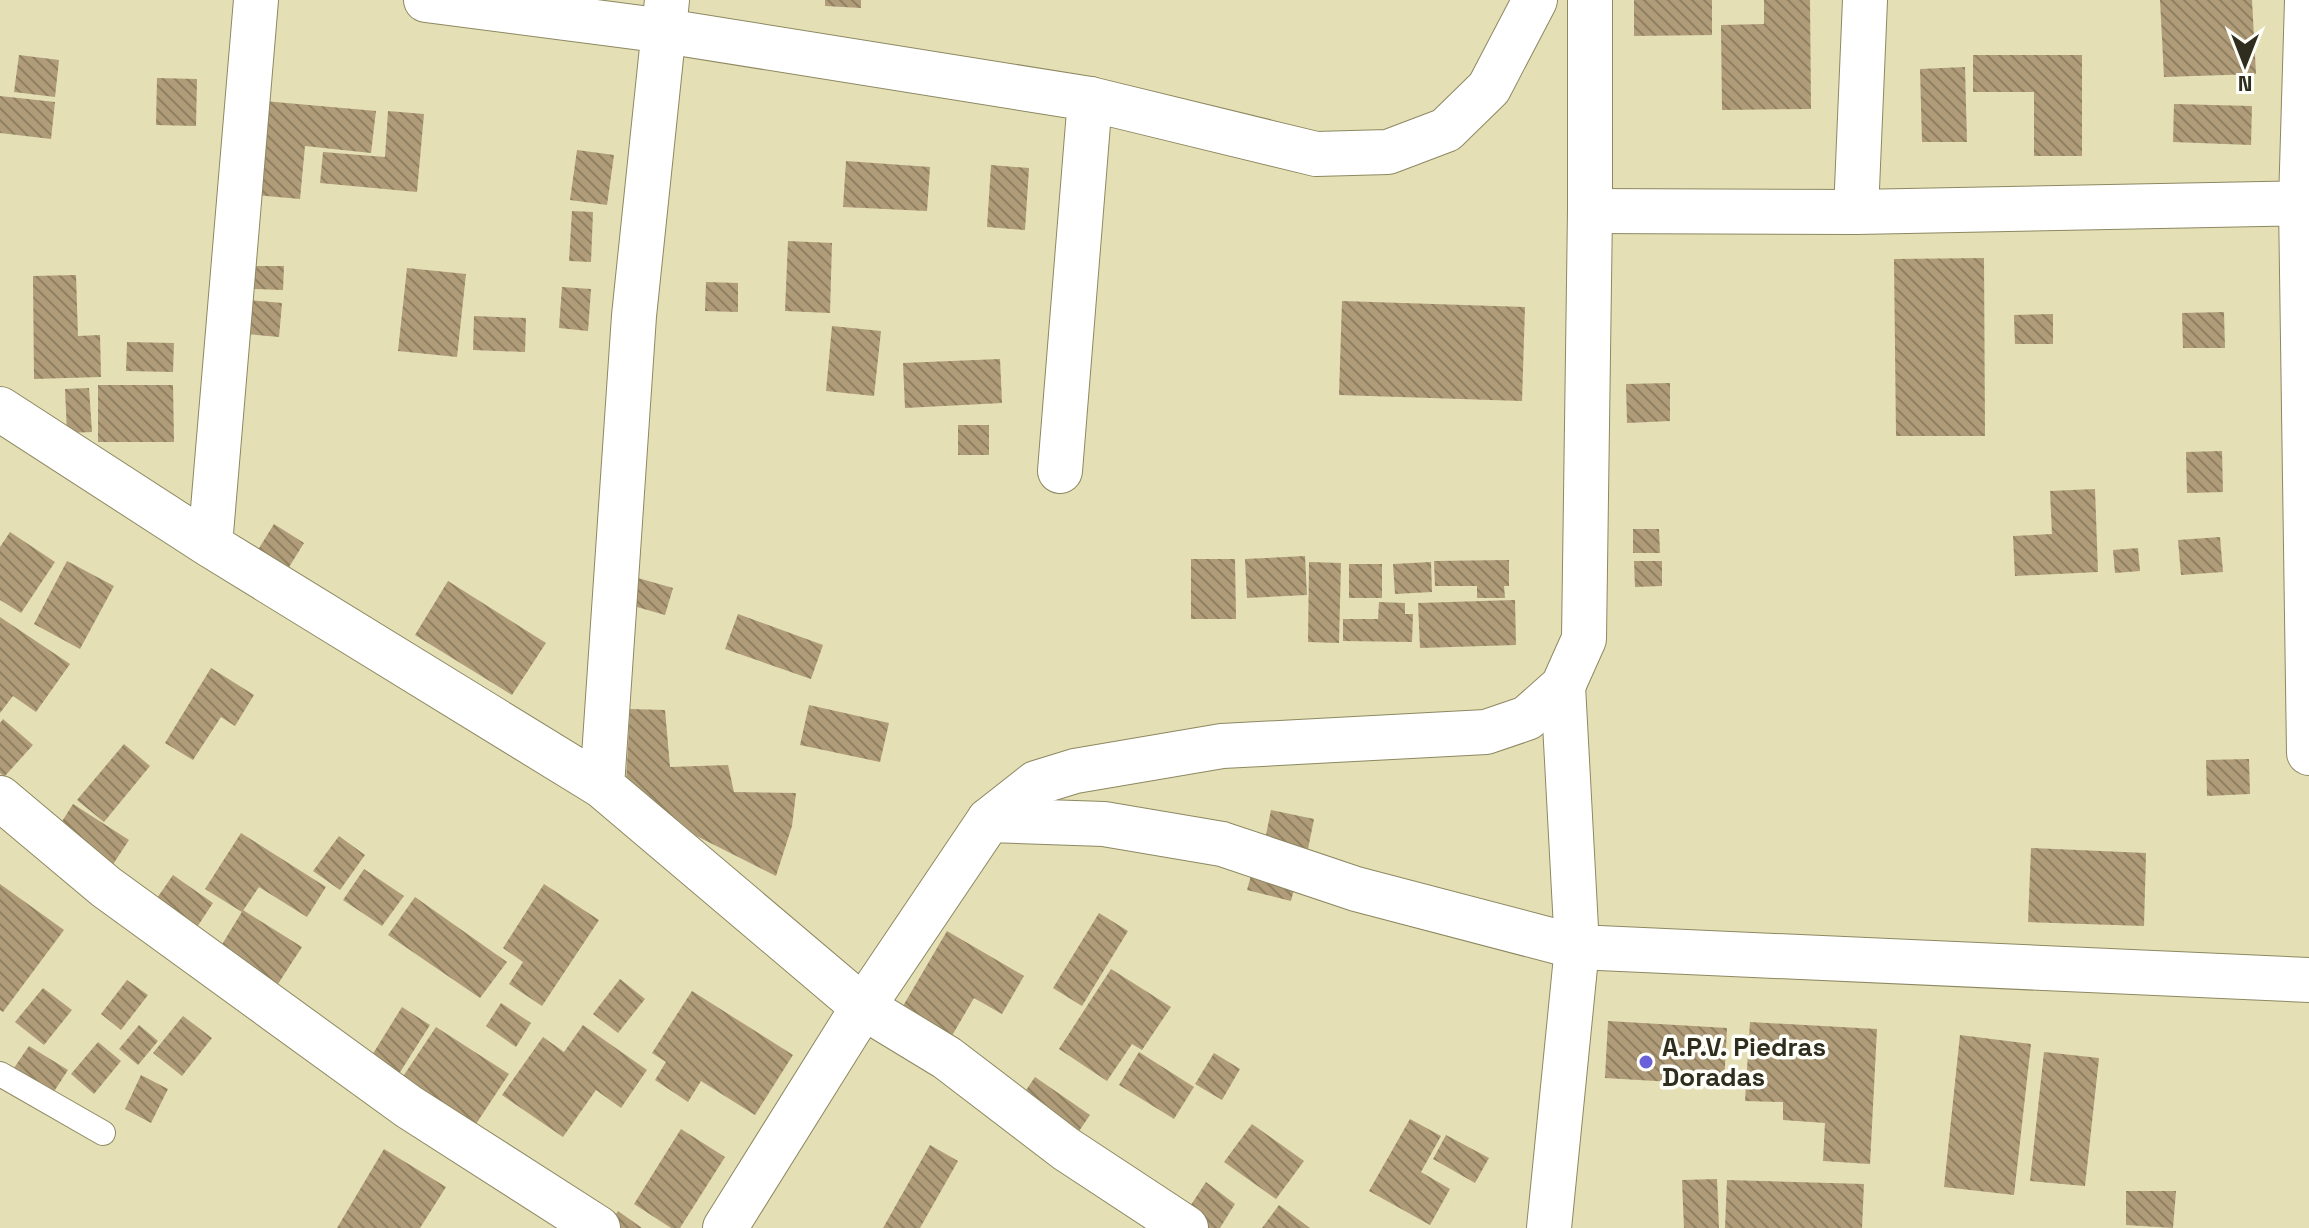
<svg xmlns="http://www.w3.org/2000/svg" width="2309" height="1228" font-family="'Space Grotesk',sans-serif">
<style>
.building{fill:url(#building-back-hatch)}
.lines{fill:none;stroke-linecap:round;stroke-linejoin:round}
.lane-casing{stroke:#8d8861;stroke-width:26}
.street-casing{stroke:#8d8861;stroke-width:46}
.secondary-casing{stroke:#8d8861;stroke-width:46}
.lane{stroke:#fff;stroke-width:24}
.street{stroke:#fff;stroke-width:44}
.secondary{stroke:#fff;stroke-width:44}
.poi-dot{fill:#6a60d9;stroke:#fffffa;stroke-width:3}
.labels{text-anchor:middle;dominant-baseline:central;stroke-width:7;stroke-linejoin:round;paint-order:stroke}
.poi-label{font-size:26px;font-weight:bold;fill:#2f2d1d;stroke:#fffffa;text-anchor:start}
</style>
<defs>
<pattern id="building-back-hatch" width="6" height="6" patternUnits="userSpaceOnUse" patternTransform="scale(2)"><rect width="6" height="6" fill="#b09c78"/><path d="M-1 5l2 2M0 0l6 6M5-1l2 2" fill="none" stroke="#908062"/></pattern>
</defs>
<rect width="100%" height="100%" fill="#e4dfb5"/>
<!-- building -->
<path class="building" d="M825 0H861V8L825 6Z
M1634 0H1712V35L1634 36Z
M1764 0H1810L1811 109 1722 110 1721 25 1764 24Z
M2160 0H2252L2256 74 2164 77Z
M19 55 59 60 55 97 14 92Z
M1973 55H2082V156H2034V92H1973Z
M1965 67 1967 142H1922L1920 69Z
M157 78 197 79 196 126 156 125Z
M0 96 55 102 51 139 0 133Z
M264 101 376 111 371 153 305 146 300 199 255 195Z
M2174 104 2252 106 2251 145 2173 142Z
M388 111 424 114 417 192 320 183 323 152 385 157Z
M577 150 614 155 607 205 570 200Z
M846 161 930 167 927 211 843 207Z
M991 165 1029 168 1025 230 987 227Z
M572 211 593 212 591 262 569 261Z
M788 241 832 243 830 313 785 311Z
M1984 258 1985 436H1896L1894 259Z
M251 266H284L283 290 251 289Z
M407 268 466 274 457 357 398 351Z
M76 275 78 336 100 335 101 377 34 379 33 276Z
M706 282 738 283V312L705 311Z
M562 287 591 289 588 331 559 328Z
M250 300 282 303 279 337 247 334Z
M1342 301 1525 307 1522 401 1339 395Z
M2224 312 2225 348H2183L2182 313Z
M2053 314V344H2015L2014 315Z
M474 316 526 318 525 352 473 350Z
M832 326 881 331 874 396 826 391Z
M127 342 174 343 173 372 126 371Z
M1000 359 1002 403 905 408 903 363Z
M1670 383V421L1627 423 1626 384Z
M98 385H173L174 442H98Z
M89 388 92 432 67 433 65 389Z
M958 425H989V455H958Z
M2222 451 2223 492 2187 493 2186 452Z
M2095 489 2098 572 2015 576 2013 536 2052 534 2050 491Z
M274 524 304 543 281 580 251 561Z
M1633 529H1659L1660 553H1633Z
M10 532 55 562 21 613 0 600V547Z
M2220 537 2223 572 2181 575 2178 540Z
M2138 548 2140 571 2115 573 2113 550Z
M1305 556 1307 595 1247 598 1245 559Z
M1191 559H1235L1236 619H1191Z
M1509 560V586H1504L1505 598H1477V586H1435L1434 561Z
M67 561 114 586 80 649 34 624Z
M1634 561H1662V586L1635 587Z
M1309 562 1341 563 1339 643 1308 642Z
M1431 562 1432 592 1395 594 1393 564Z
M1349 564H1382V598H1349Z
M638 578 673 588 665 615 630 605Z
M448 581 546 643 512 695 415 635Z
M1515 600 1516 645 1420 648 1418 603Z
M1379 602 1405 603V614H1413L1412 642 1343 641V619H1378Z
M738 614 823 645 811 679 725 649Z
M0 617 70 664 36 712 13 696 0 713Z
M211 668 254 695 235 726 221 717 193 760 165 743Z
M809 705 889 723 880 762 800 745Z
M630 709 665 710 670 767 728 765 734 792 796 793 792 826 776 876 625 800Z
M3 719 33 745 4 777 0 773V723Z
M124 744 150 766 104 822 77 800Z
M2249 759 2250 794 2207 796 2206 760Z
M73 804 129 840 110 869 54 834Z
M1271 810 1314 819 1308 849 1265 840Z
M241 833 326 887 307 917 259 887 242 912 205 889Z
M339 836 365 855 340 890 313 871Z
M2031 848 2146 853 2144 926 2028 922Z
M1255 861 1298 873 1291 901 1247 890Z
M364 869 404 896 382 926 343 900Z
M173 875 213 903 189 939 148 911Z
M0 884 64 930 3 1012 0 1010Z
M544 884 599 920 542 1006 509 984 523 962 503 948Z
M415 897 507 962 480 998 388 935Z
M243 910 302 947 276 987 218 951Z
M1099 913 1128 931 1082 1006 1053 988Z
M947 931 1024 976 1002 1014 974 998 943 1051 893 1023Z
M1111 969 1171 1007 1142 1050 1132 1044 1107 1081 1059 1049Z
M620 979 645 999 618 1033 593 1014Z
M127 980 148 995 121 1030 101 1014Z
M43 988 72 1010 44 1045 15 1022Z
M692 991 793 1055 755 1115 701 1081 688 1102 655 1080 666 1062 652 1053Z
M501 1003 531 1023 516 1047 486 1026Z
M402 1007 430 1025 397 1077 369 1060Z
M183 1016 212 1038 182 1076 153 1053Z
M1608 1021 1727 1028 1724 1085 1605 1078Z
M1750 1022 1877 1029 1870 1164 1823 1161 1825 1123 1783 1120V1102L1745 1101Z
M139 1025 158 1041 138 1065 119 1049Z
M583 1025 647 1070 621 1108 596 1090 563 1137 502 1095 543 1037 564 1052Z
M436 1027 509 1074 472 1130 398 1084Z
M1960 1035 2031 1044 2014 1195 1944 1187Z
M98 1042 121 1061 94 1094 71 1074Z
M29 1046 68 1070 53 1093 14 1068Z
M1139 1052 1194 1087 1174 1119 1119 1085Z
M2044 1052 2099 1058 2085 1186 2030 1181Z
M1214 1053 1240 1069 1222 1100 1195 1084Z
M141 1075 168 1089 151 1123 125 1109Z
M1035 1077 1090 1115 1073 1140 1018 1102Z
M1410 1119 1441 1136 1421 1172 1450 1189 1430 1225 1369 1191Z
M1252 1124 1304 1161 1276 1199 1224 1162Z
M681 1129 725 1157 680 1228H671L634 1204Z
M1446 1135 1489 1158 1475 1183 1433 1159Z
M930 1145 958 1161 920 1228H883Z
M384 1149 446 1187 420 1228H337Z
M1717 1179 1719 1228H1684L1682 1180Z
M1727 1180 1864 1184 1862 1228H1725Z
M1206 1182 1235 1204 1220 1228H1193L1181 1220Z
M2126 1191H2176L2173 1228 2126 1225Z
M1279 1205 1310 1228H1262Z
M618 1211 642 1228H607Z"/>
<g class="lines">
<defs>
<path id="lane" d="M0 1074 103 1133"/>
<path id="street" d="M2307 0 2301 203 2309 753
M1590 211 1856 212 2309 203
M1856 212 1865 0
M0 409 210 545 602 786 863 1007 947 1058 1066 1149 1186 1228
M1060 471 1090 99
M210 545 256 0
M602 786 634 316 667 0
M0 798 106 887 409 1107 598 1228
M989 820 1104 824 1222 844 1356 889 1577 947 2309 980
M1549 1228 1577 947 1563 686"/>
<path id="secondary" d="M426 0 665 31 1090 99 1316 154 1388 152 1446 130 1489 88 1535 0
M725 1228 863 1007 989 820 1036 783 1075 771 1222 746 1486 732 1527 718 1563 686 1584 639 1590 211V0"/>
</defs>
<!-- lane casing -->
<use href="#lane" class="lane-casing"/>
<!-- street casing -->
<use href="#street" class="street-casing"/>
<!-- secondary casing -->
<use href="#secondary" class="secondary-casing"/>
<!-- lane -->
<use href="#lane" class="lane"/>
<!-- street -->
<use href="#street" class="street"/>
<!-- secondary -->
<use href="#secondary" class="secondary"/>
</g>
<!-- markers -->
<circle class="poi-dot" cx="1646" cy="1062" r="8"/>
<g class="labels">
<!-- poi labels -->
<g class="poi-label">
<text x="1662" y="1047">A.P.V. Piedras<tspan x="1662" dy="30">Doradas</tspan></text>
</g>
</g>
<!-- north arrow -->
<g transform="translate(2245 64) rotate(180)" stroke="#fffffa" stroke-width="6" paint-order="stroke">
<path d="M0-6L14 30L0 20L-14 30Z" fill="#2f2d1d"/>
<text y="-12" font-size="22" font-weight="bold" text-anchor="middle" fill="#2f2d1d">N</text>
</g>
</svg>
